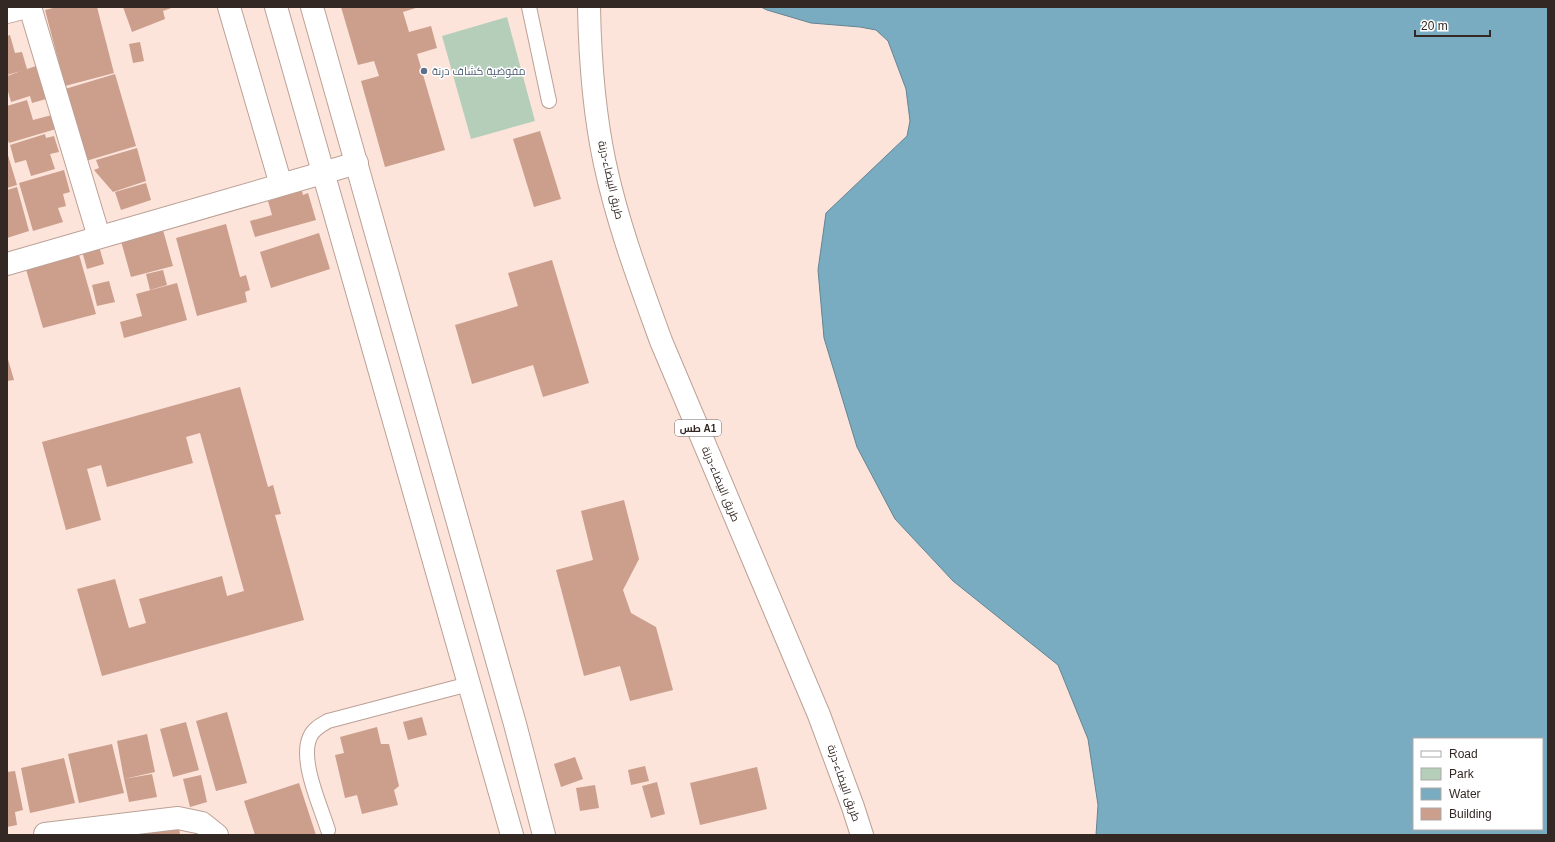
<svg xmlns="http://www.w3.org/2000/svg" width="1555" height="842" font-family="Helvetica,Cairo,sans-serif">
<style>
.green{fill:#b5ceba}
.water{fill:#7aacc1;stroke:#658492;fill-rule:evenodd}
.building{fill:#cc9e8c}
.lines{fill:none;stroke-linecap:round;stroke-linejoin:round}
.lane-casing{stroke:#bca096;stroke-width:16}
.street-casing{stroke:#bca096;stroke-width:24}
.secondary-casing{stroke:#bca096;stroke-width:24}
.highway-casing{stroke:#bca096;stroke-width:24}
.lane{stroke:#fff;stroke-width:14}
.street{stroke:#fff;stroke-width:22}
.secondary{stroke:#fff;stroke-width:22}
.highway{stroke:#fff;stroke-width:22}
.service-dot{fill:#5c6f8a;stroke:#fff;stroke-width:1.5}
.labels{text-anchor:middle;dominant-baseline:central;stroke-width:3;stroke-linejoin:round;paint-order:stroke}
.shield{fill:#fff;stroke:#706866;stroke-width:1}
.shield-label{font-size:10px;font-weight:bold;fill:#332824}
.service-label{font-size:11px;fill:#4e5e75;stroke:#fff;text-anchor:start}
.street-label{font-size:11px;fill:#332824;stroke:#fff}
</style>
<rect width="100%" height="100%" fill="#fce4db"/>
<!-- green -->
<path class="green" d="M507 17 535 121 471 139 442 36Z"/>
<!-- water -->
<path class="water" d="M761 7H1548V835H1096L1098 805 1088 739 1058 665 953 581 895 519 857 447 824 338 818 270 826 213 907 136 910 121 906 89 888 41 876 30 860 27 811 23 767 10ZM1414 739H1542V829H1414Z"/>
<!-- building -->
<path class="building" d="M57 7H97L114 73 65 86 45 10Z
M123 7H174L163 11 165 19 132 32Z
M341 7H419L403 12 409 32 431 26 437 48 417 54 445 150 385 167 361 81 379 76 374 61 358 65Z
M10 35 15 53 22 52 27 69 36 66 46 99 32 103 30 96 11 102 7 88V76L21 71 7 75V36Z
M140 42 144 61 133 63 129 44Z
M115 74 136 146 86 161 65 89Z
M27 100 33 120 52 115 56 129 9 143 7 138V106Z
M540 131 561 199 534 207 513 139Z
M45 134 46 138 54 136 59 152 50 154 55 169 31 176 26 160 15 163 10 145Z
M137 148 146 181 113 192 94 170 99 168 96 160Z
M7 152 17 185 7 188Z
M64 170 70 192 63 194 66 206 58 208 63 222 33 231 19 183Z
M146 183 151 200 121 210 115 192Z
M17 187 29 231 7 238V190Z
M301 187 303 195 308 193 316 220 255 237 250 221 272 215 268 201 281 197 280 193Z
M226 224 240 277 246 275 250 290 245 292 247 302 197 316 176 238Z
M163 230 173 266 131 277 121 241Z
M319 233 330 269 271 288 260 252Z
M99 246 104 264 87 269 82 251Z
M78 251 96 314 43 328 25 266Z
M552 260 589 383 543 397 533 365 472 384 455 325 518 306 508 273Z
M163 270 167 285 150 290 146 274Z
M109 281 115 302 97 306 92 285Z
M177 283 187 320 124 338 120 322 142 316 136 294Z
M7 356 14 380 7 381Z
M240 387 268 487 273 485 281 514 275 515 304 620 102 676 77 589 115 579 129 628 146 623 139 599 222 576 227 596 244 591 200 433 186 437 193 463 107 487 101 465 87 469 101 520 66 530 42 442Z
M624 500 639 559 623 590 631 613 656 627 673 690 630 701 620 666 584 676 556 570 593 560 581 511Z
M227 712 247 783 216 791 196 721Z
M422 717 427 735 408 740 403 722Z
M186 722 199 770 173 777 160 729Z
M377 727 381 744H389L399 786 394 790 398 805 362 814 357 795 345 798 335 755 344 753 340 737Z
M147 734 155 772 124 779 117 741Z
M112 744 124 793 79 803 68 754Z
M575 757 583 779 561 787 554 764Z
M64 758 75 803 30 813 21 768Z
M645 766 649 781 631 785 628 770Z
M757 767 767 809 700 825 690 783Z
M15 771 23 810 15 812 17 825 7 827V772Z
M152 774 157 797 129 802 124 779Z
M201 775 207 802 190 807 183 779Z
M657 782 665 814 651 818 642 786Z
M299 783 316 835H255L244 801Z
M595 785 599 808 580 811 576 788Z
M178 819 180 835H131L130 826Z"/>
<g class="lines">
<defs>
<path id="lane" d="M529 7 549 101
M328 830C321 807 299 760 310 737 313 729 321 725 328 721L469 684"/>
<path id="street" d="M30 7 99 237
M229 7 281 185
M7 12 26 7
M7 264 357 163
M45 834 178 818 202 823 217 835"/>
<path id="secondary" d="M276 7 512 835
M312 7 515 724 544 835"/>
<path id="highway" d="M589 7C590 59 594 113 605 164 618 225 640 283 661 341L819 715 853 807 862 835"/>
</defs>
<!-- lane casing -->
<use href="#lane" class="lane-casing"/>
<!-- street casing -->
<use href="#street" class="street-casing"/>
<!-- secondary casing -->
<use href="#secondary" class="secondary-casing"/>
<!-- highway casing -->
<use href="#highway" class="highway-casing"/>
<!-- lane -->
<use href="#lane" class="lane"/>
<!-- street -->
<use href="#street" class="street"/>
<!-- secondary -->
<use href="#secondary" class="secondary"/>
<!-- highway -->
<use href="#highway" class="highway"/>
</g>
<!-- markers -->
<circle class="service-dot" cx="424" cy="71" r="4"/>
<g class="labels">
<!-- shield labels -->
<rect class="shield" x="675" y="420" width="46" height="16" rx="3"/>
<g class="shield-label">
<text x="698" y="428">طس A1</text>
</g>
<!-- service labels -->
<g class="service-label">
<text x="432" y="71">مفوضية كشاف درنة</text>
</g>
<!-- street labels -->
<g class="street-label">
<text transform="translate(611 180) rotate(77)">طريق البيضاء-درنة</text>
<text transform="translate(721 484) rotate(67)">طريق البيضاء-درنة</text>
<text transform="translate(844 783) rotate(71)">طريق البيضاء-درنة</text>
</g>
</g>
<!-- border -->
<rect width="1555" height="842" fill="none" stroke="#332824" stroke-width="16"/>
<!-- legend -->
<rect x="1413" y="738" width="130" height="92" fill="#ffffff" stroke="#ada9a7"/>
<rect x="1421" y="751" width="20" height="6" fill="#ffffff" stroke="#ada9a7"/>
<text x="1449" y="758" font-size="12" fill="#332824">Road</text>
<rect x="1421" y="768" width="20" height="12" fill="#b5ceba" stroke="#ada9a7"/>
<text x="1449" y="778" font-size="12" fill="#332824">Park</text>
<rect x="1421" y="788" width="20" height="12" fill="#7aacc1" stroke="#ada9a7"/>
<text x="1449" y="798" font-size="12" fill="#332824">Water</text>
<rect x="1421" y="808" width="20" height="12" fill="#cc9e8c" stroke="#ada9a7"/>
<text x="1449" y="818" font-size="12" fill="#332824">Building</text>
<!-- scale -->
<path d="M1415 30v6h75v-6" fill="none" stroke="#332824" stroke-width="2"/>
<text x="1421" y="30" font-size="12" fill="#332824" stroke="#ffffff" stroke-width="3" paint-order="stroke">20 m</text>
</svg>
